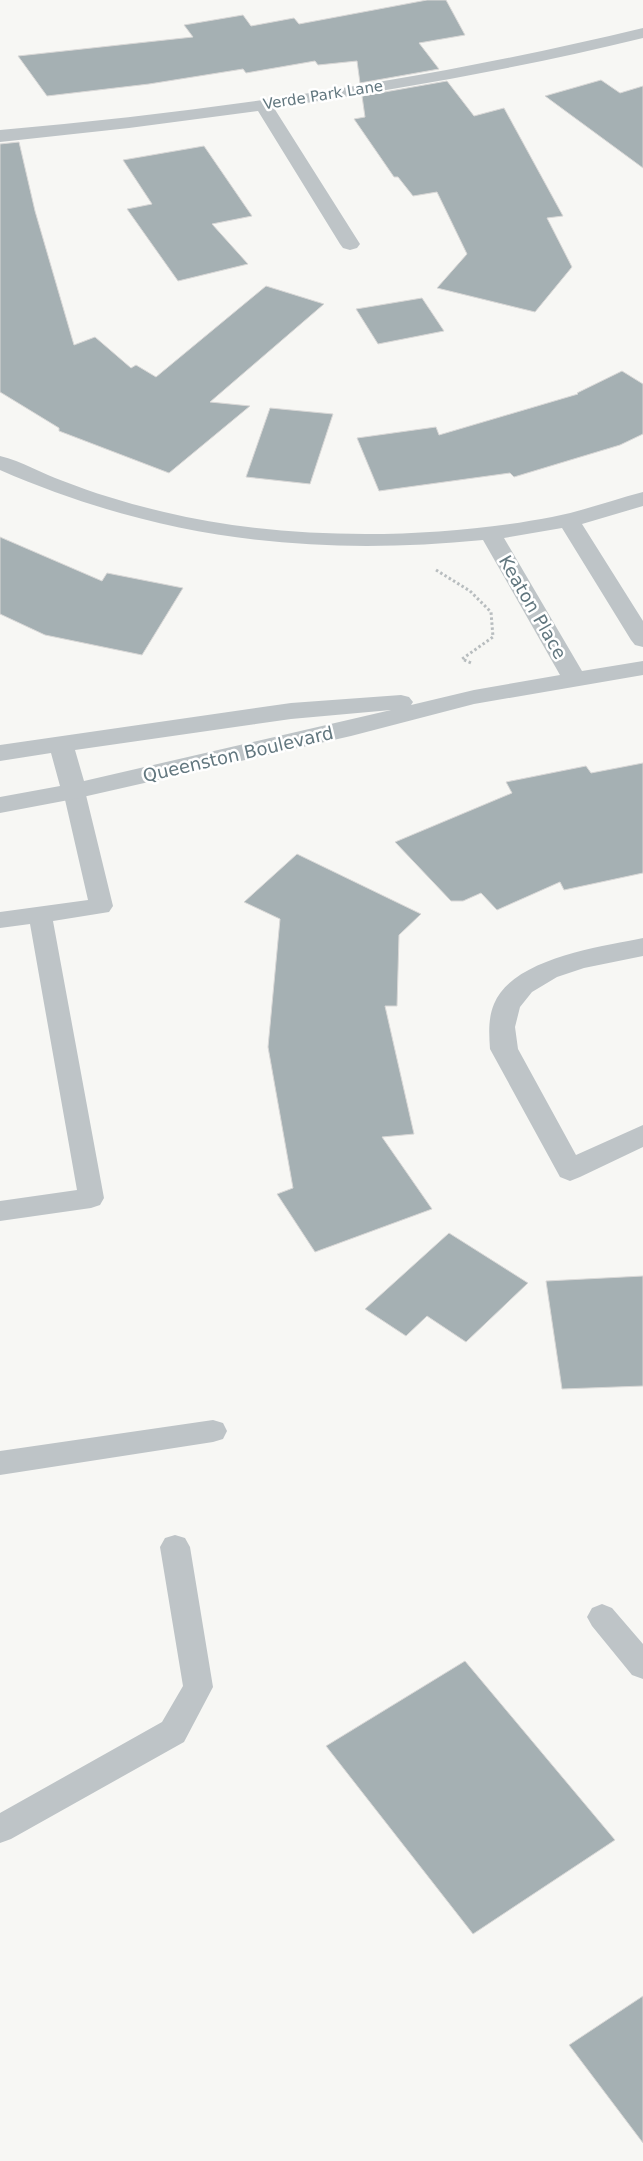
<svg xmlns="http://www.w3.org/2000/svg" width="643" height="2161" font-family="'DejaVu Sans',sans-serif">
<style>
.building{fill:#a5b0b3;stroke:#d9d8d7}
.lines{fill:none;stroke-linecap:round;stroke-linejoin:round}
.path{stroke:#b8bdbf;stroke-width:3;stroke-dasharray:2.5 2.5;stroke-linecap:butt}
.lane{fill:#bec4c7;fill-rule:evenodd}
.street{fill:#bec4c7;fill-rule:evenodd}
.labels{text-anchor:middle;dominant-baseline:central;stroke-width:5;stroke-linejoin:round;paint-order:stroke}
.far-street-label{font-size:15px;fill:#62777f;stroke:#fff}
.street-label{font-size:18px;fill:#62777f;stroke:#fff}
</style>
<rect width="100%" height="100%" fill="#f7f7f4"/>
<!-- building -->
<path class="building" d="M427 0H446L465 35 419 43 439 69 360 83 357 61 318 65 315 61 246 73 243 69 149 84 47 96 18 56 193 37 184 25 243 15 251 26 294 18 299 24Z
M601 80 620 93 643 86V168L545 96Z
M447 81 474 116 504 108 563 216 547 218 572 267 535 312 437 288 467 254 437 192 413 196 398 177H394L354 119 365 117 362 96Z
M19 142 35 211 74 345 95 337 131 368 136 365 156 377 266 286 324 304 210 402 250 406 169 473 59 431V428L0 392V144Z
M204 146 252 216 212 224 248 264 178 281 127 209 152 204 123 160Z
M422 298 444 331 378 344 356 309Z
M622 371 643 384V434L620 445 514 477 510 473 379 491 357 438 436 427 439 435 578 394 577 393Z
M270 408 333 414 310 484 246 477Z
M0 537 102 581 107 573 183 588 142 655 45 635 0 614Z
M643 763V873L564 890 560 882 497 910 481 893 463 901H451L395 842 512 793 506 782 586 766 591 773Z
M297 854 421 914 399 935 397 1006H385L414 1134 382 1137 432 1209 315 1252 277 1194 293 1188 268 1047 280 919 244 902Z
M449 1233 528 1283 466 1342 427 1316 406 1336 365 1309Z
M643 1276V1386L562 1389 546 1281Z
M465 1661 615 1840 473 1934 326 1746Z
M643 1996V2143L569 2045Z"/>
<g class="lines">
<!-- path -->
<path class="path" d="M436 570 470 591 491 612 493 637 462 659 471 663"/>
<!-- lane -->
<path class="lane" d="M74 784 82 786 85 791 113 906 109 912 53 921 104 1198 100 1205 91 1208 0 1221V1201L77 1190 30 924 0 928V912L88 900 63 791 66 786Z
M213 1420 223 1423 227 1431 223 1439 213 1442 0 1475V1451Z
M175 1535 185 1538 190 1547 213 1687 184 1742 11 1839 0 1843V1813L162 1722 183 1686 160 1547 165 1538Z
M602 1604 612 1608 643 1644V1679L632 1675 592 1626 587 1617 592 1608Z"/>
<!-- street -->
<path class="street" d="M643 28V38C521 68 398 89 274 108L360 244 357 248 350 250 343 248 340 244 258 111 129 128 0 142V130C216 111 432 79 643 28Z
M0 456C22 461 42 474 63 481 96 494 130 504 164 512 283 541 432 540 552 517 583 511 612 500 643 492V506L582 524 643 621V647L635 645 631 640 562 528 504 538 582 671 643 661V675L474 704 351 736 74 799 0 813V797L60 786 51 753 0 761V745L291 703 401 695 409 697 413 702 411 705 474 690 560 675 483 540C311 557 158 539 0 470ZM391 710 84 781 75 750 291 719Z
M643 938V956L584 968 557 977 532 992 520 1007 515 1027 518 1049 576 1155 643 1125V1147L580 1177 570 1181 560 1177 490 1049C489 1034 488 1018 494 1004 513 958 600 947 643 938Z"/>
</g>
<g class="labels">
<!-- far-street labels -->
<g class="far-street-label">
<text transform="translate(323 95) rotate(-9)">Verde Park Lane</text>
</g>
<!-- street labels -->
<g class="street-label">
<text transform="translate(533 607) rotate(60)">Keaton Place</text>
<text transform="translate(238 754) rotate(-13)">Queenston Boulevard</text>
</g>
</g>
</svg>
